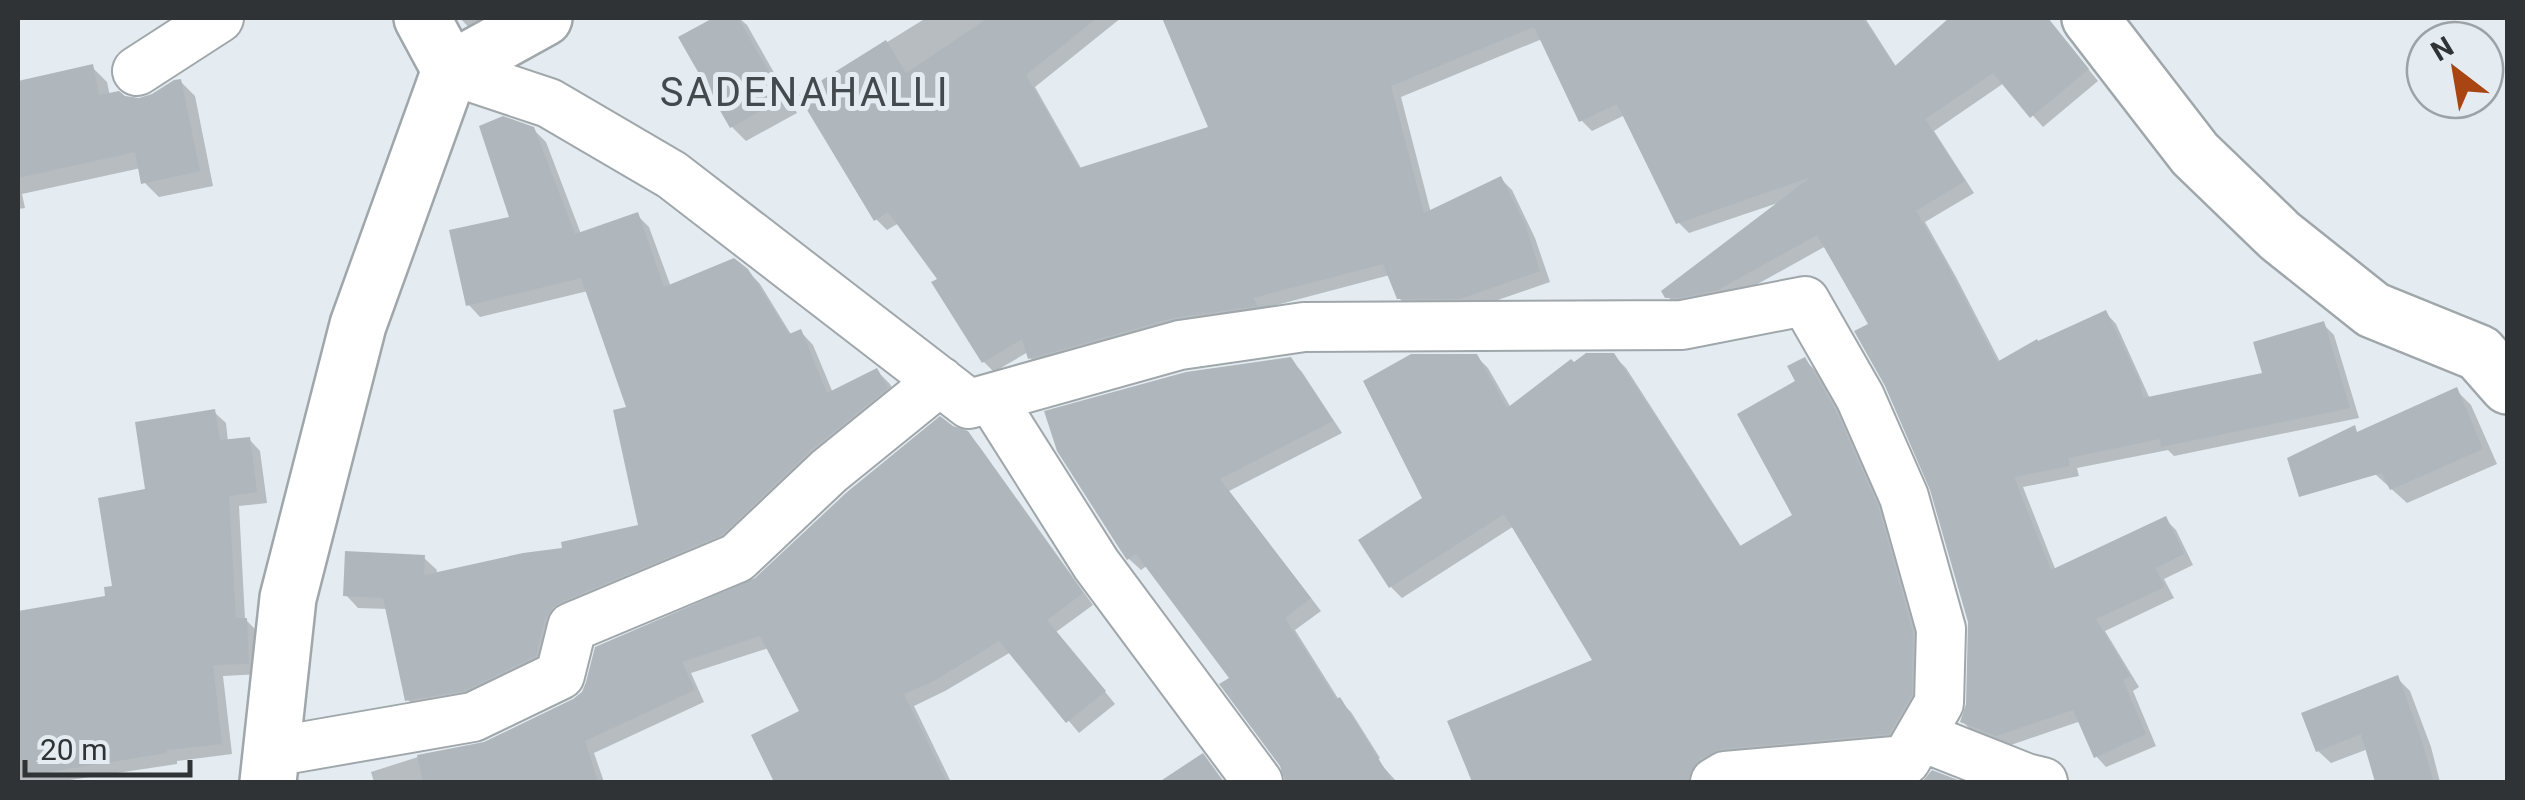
<svg xmlns="http://www.w3.org/2000/svg" width="2525" height="800" font-family="Roboto,sans-serif">
<style>
.shadow{fill:#0003}
.building{fill:#b0b7bc}
.lines{fill:none;stroke-linecap:round;stroke-linejoin:round}
.minor-casing{stroke:#a0a7ab;stroke-width:52}
.tertiary-casing{stroke:#a0a7ab;stroke-width:60}
.minor{stroke:#fff;stroke-width:48}
.tertiary{stroke:#fff;stroke-width:55}
.labels{text-anchor:middle;dominant-baseline:central;stroke-width:10;stroke-linejoin:round;paint-order:stroke}
.quarter-label{font-size:40px;letter-spacing:2.5px;fill:#43494d;stroke:#e4ecf1}
</style>
<rect width="100%" height="100%" fill="#e4ecf1"/>
<!-- shadow -->
<path class="shadow" d="M460 18H511L476 35Z
M718 18H739L747 25 797 113 746 141 732 127 681 38Z
M926 18H1121L1035 87 1082 170 1212 128 1165 18H1657L1659 22 1667 18H1865L1897 68 1953 18H2047L2098 81 2043 127 2004 83 1934 131 1974 193 1925 222 1956 277 2000 362 2106 313 2116 324 2150 399 2266 375 2323 324 2334 335 2359 418 2174 456 2168 450 2077 468 2079 476 2023 487 2056 571 2165 519 2176 530 2193 565 2164 579 2174 598 2105 631 2139 687 2133 691 2156 746 2106 767 2096 756 2081 721 2008 746 1973 732 1963 722 1969 704 1970 622 1933 489 1872 325 1826 246 1729 300 1678 307 1667 296 1781 202 1689 233 1678 222 1625 115 1592 131 1581 120 1542 39 1401 97 1431 213 1501 179 1512 190 1535 238 1550 282 1472 309H1410L1399 298 1390 275 1261 309 1266 316 1041 369 1030 358 1028 352 994 372 984 362 940 279 899 223 887 230 876 219 802 95Z
M92 67 107 82 110 96 140 101 180 81 195 96 213 186 159 197 144 182 141 168 22 194 25 208 18 209V83Z
M533 129 546 142 581 234 637 215 649 227 671 287 747 270 760 284 792 336 801 332 813 345 833 393 878 372 890 384 899 401 734 546 548 668 420 712 408 700 388 609 358 608 346 595 424 558 437 570 436 574 565 550 641 526 629 409 588 291 480 317 468 304 512 219Z
M1613 355 1626 368 1742 548 1795 516 1798 382 1805 360 1816 371 1846 424 1889 520 1924 646 1922 708 1901 745 1701 782H1475L1450 723 1596 662 1514 526 1402 598 1391 587 1426 499 1476 356 1488 368 1511 408 1574 365Z
M1290 359 1302 372 1342 433 1229 491 1321 611 1295 630 1339 700 1351 712 1380 758 1377 760 1397 782H1362L1357 772 1341 782H1287L1288 778 1232 678 1148 565 1141 570 1129 559 1059 449Z
M2456 390 2471 405 2497 464 2407 503 2375 474Z
M214 412 226 423 228 442 249 439 260 451 267 503 239 506 245 619 257 631 259 674 223 676 232 754 177 761V764L57 782H18V736L32 734 115 588 148 491Z
M967 433 979 446 1093 605 1056 632 1115 704 1079 733 1011 652 945 691 914 706 951 782H777L754 736 802 712 769 648 691 673 704 702 594 753 604 782H374L371 772 418 757 485 744 573 702 757 581Z
M2397 678 2410 691 2431 747 2440 782H2377L2368 749 2331 763 2318 751Z"/>
<!-- building -->
<path class="building" d="M713 18H738L784 98 730 128 678 37Z
M988 18H1097L1026 75 1079 168 1208 127 1162 18H1863L1895 66 1949 18H2048L2089 69 2030 118 1993 73 1925 119 1965 181 1916 211 1946 263 1997 362 2037 339 2038 341 2106 310 2140 382 2143 398 2262 373 2253 342 2324 321 2350 408 2161 447 2160 439 2068 458 2070 466 2014 477 2051 570 2166 516 2184 554 2155 568 2165 587 2096 619 2130 676 2123 680 2146 734 2094 758 2073 710 1996 736 1960 722 1966 704 1968 622 1930 490 1885 386 1854 331 1868 324 1817 235 1718 290 1679 298H1665L1661 291 1811 177 1676 224 1617 104 1579 122 1534 27 1391 86 1424 213 1501 176 1525 224 1540 271 1460 299H1397L1383 264 1253 298 1258 306 1173 318 1028 359 1022 339 982 363 931 282 937 279 888 212 874 221 798 95 886 40 906 73Z
M93 64 99 95 119 91 125 96 139 98 152 94 174 80 181 79 200 171 141 184 135 152 18 178V81Z
M503 116 534 127 575 234 638 212 664 287 734 258 748 269 789 334 801 329 827 393 877 368 888 388 810 451 722 535 561 602 552 608 545 620 536 656 464 691 405 701 383 598 343 596 345 551 425 555 424 575 523 553 562 548 561 542 638 525 613 410 626 407 581 278 466 306 449 230 509 217 479 126Z
M1586 353H1614L1740 546 1792 515 1737 414 1795 381 1787 366 1805 357 1835 409 1878 506 1913 632 1912 695 1889 734 1722 749 1700 759 1691 770 1688 782H1472L1447 721 1592 660 1504 514 1389 588 1358 540 1422 498 1363 381 1411 354H1477L1507 408 1571 359 1574 362Z
M1291 357 1333 421 1220 479 1311 598 1285 618 1336 699 1340 697 1393 782H1285L1280 766 1219 684 1229 678 1136 554 1127 560 1119 548 1057 451 1044 411 1186 372Z
M2457 387 2483 449 2390 490 2382 473 2299 497 2287 458 2355 425 2357 432Z
M215 409 220 440 250 437 257 492 229 496 236 618H247L249 664 213 665 222 744 167 750V753L18 777V611L105 596 104 587 112 586 98 498 145 489 135 422Z
M940 416 953 426 968 431 1083 593 1047 620 1106 691 1066 723 999 641 934 681 904 694 947 782H774L751 735 799 711 760 636 682 662 695 690 585 741 598 782H423L417 755 484 742 573 699 582 692 586 682 595 647 755 578 847 492Z
M2398 675 2419 732 2434 782H2375L2361 734 2316 752 2301 713Z
M1203 753 1224 782H1159Z
M1932 770 1963 782H1922Z"/>
<g class="lines">
<defs>
<path id="minor" d="M450 70 549 103 672 175 969 404 1180 345 1304 327 1682 325 1805 301 1860 397 1904 497 1941 629 1939 703 1906 760 1725 776 1715 782
M137 71 219 18
M991 398 1096 564 1258 782
M1920 736 2026 778 2043 782
M272 752 473 717 560 675 572 627 737 558 829 471 940 381"/>
<path id="tertiary" d="M422 18 450 70
M2090 18 2195 154 2280 236 2373 310 2479 353 2508 386
M268 782 288 598 358 325 450 70 544 18"/>
</defs>
<!-- minor casing -->
<use href="#minor" class="minor-casing"/>
<!-- tertiary casing -->
<use href="#tertiary" class="tertiary-casing"/>
<!-- minor -->
<use href="#minor" class="minor"/>
<!-- tertiary -->
<use href="#tertiary" class="tertiary"/>
</g>
<g class="labels">
<!-- quarter labels -->
<g class="quarter-label">
<text x="805" y="92">SADENAHALLI</text>
</g>
</g>
<!-- border -->
<rect width="2525" height="800" fill="none" stroke="#303335" stroke-width="40"/>
<!-- north arrow -->
<g transform="translate(2455 70) rotate(329)"><circle r="48" fill="#e4ecf1" stroke="#9ca2a6" stroke-width="2.5"/>
<path d="M0-8L18 38L0 25L-18 38Z" fill="#a94512"/>
<text y="-15" font-size="28" font-weight="bold" text-anchor="middle" fill="#303335">N</text>
</g>
<!-- scale -->
<path d="M25 760v15h165v-15" fill="none" stroke="#303335" stroke-width="5"/>
<text x="40" y="760" font-size="30" fill="#303335" stroke="#e4ecf1" stroke-width="8" paint-order="stroke">20 m</text>
</svg>
